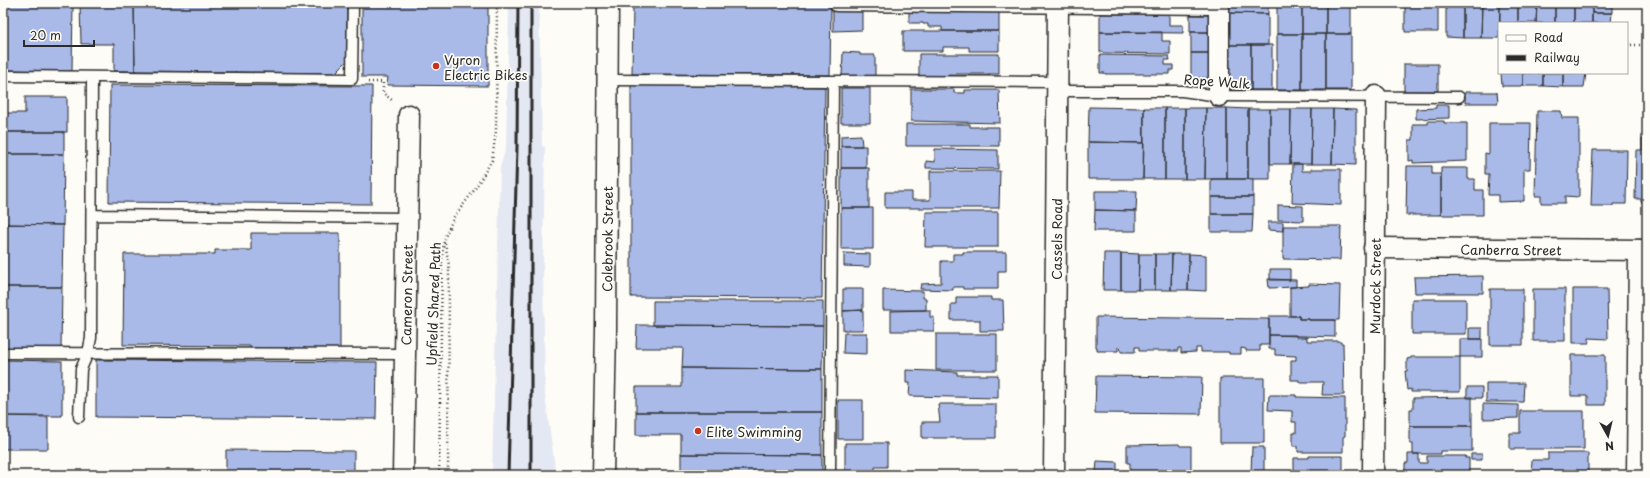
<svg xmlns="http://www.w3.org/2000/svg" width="1650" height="478" font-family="'Playpen Sans',sans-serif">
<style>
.built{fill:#e4e8f3}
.building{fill:#a9bae9;stroke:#2b2b2b}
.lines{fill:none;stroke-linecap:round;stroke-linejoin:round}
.service-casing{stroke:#2b2b2b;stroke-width:13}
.minor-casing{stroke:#2b2b2b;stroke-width:23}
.path{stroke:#2b2b2b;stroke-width:2.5;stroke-dasharray:1 3;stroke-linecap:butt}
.service{stroke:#fdfcf7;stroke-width:10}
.minor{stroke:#fdfcf7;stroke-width:20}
.rail{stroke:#2b2b2b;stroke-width:3}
.poi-dot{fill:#c8321e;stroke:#fdfcf7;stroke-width:1.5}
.labels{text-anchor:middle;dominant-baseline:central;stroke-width:3.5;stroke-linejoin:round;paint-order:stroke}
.poi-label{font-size:13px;fill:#2b2b2b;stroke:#fdfcf7;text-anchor:start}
.street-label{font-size:13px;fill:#2b2b2b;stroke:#fdfcf7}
</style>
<rect width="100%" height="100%" fill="#fdfcf7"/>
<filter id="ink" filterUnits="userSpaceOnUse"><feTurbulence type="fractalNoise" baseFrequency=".025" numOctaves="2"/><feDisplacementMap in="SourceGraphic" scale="8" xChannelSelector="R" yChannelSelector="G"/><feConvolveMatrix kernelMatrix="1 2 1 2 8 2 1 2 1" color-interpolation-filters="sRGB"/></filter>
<g filter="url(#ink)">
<!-- built -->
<path class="built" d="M509 3H539L542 147 545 146 543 271 545 395 556 475H492L500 168 506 147Z"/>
<!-- building -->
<path class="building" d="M3 3H80V4Z
M80 3H134L135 71H114V44H81Z
M134 3H347V61L335 73 135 71Z
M362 3H459V6H488V86L387 85 388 77H362Z
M633 3H831L830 75 632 74Z
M1229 3H1268V14L1229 13Z
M1277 3H1302V34H1277Z
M1302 3H1326V34H1302Z
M1326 3H1351V34H1326Z
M1405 3H1438V32H1405Z
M1446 3H1463V38L1446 37Z
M1463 3H1482L1481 38H1463Z
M1482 3H1500L1499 38H1481Z
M1500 3H1518V23H1500Z
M1518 3H1537L1536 23H1518Z
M1537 3H1555V23H1536Z
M1555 3H1574V23H1555Z
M1574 3H1592V23H1574Z
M1592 3H1612V13H1592Z
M5 4H73L72 71 4 70Z
M833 11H862V30L833 31Z
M909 12H999V31H942V27H928V24H923V23H909Z
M1229 13 1268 14V45H1229Z
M1592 13H1612L1611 23H1592Z
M1100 14H1169V25H1183V33L1100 32Z
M1190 15H1209V32H1190Z
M903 31H999V51H969V47H943V51H903Z
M1100 32H1162V41H1170V54L1103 53V52H1100Z
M1191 32H1209L1210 53H1191Z
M1277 34H1302V90H1277Z
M1302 34H1326V90H1302Z
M1326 34H1351V90H1326Z
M1229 45H1251V90H1229Z
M1251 45H1272V90H1251Z
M843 52 860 53V55H875V76H842Z
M1191 53H1210V78H1191Z
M919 54H999V74H949L948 77H919Z
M1100 55 1169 56 1170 60H1165V65H1173V70H1170V74H1105V73H1100Z
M1404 64H1438V91H1404Z
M1501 73H1523V86H1502Z
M1523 73H1543V86H1523Z
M1543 73H1563V87L1543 86Z
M1563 73H1586L1584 87H1563Z
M110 85 372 86 371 204 109 202Z
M631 85 825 87 822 298 631 297Z
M841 88H870V123H841Z
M911 89H954V93H965V90H999L1000 123 911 121Z
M1465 92H1497L1498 103H1465Z
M25 97H67V132H3V113H25Z
M1436 105H1449V118L1416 119V109L1436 108Z
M1089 107 1144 108V143L1088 142Z
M1144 108H1165V179H1143Z
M1165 108H1185V179H1165Z
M1185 108H1206L1205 179H1185Z
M1206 108H1227V179H1205Z
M1227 108 1248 109V179H1227Z
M1248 109H1270V179H1248Z
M1270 109H1291L1290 164H1270Z
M1291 109H1312L1311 164H1290Z
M1312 109H1333L1332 164H1311Z
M1333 109 1356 110V165L1332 164Z
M1537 111H1561L1562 118H1579V197L1565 196V203H1541V196H1535Z
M1428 121H1444V123H1467V161L1413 163V160L1409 161V140H1413V124H1428Z
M1489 123H1531L1530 169H1524V201L1498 202V195H1488L1489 174H1485V153L1489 154Z
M906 124H970V127H999V146H906Z
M3 132H64V154H3Z
M861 135 862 146H841V136Z
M1642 139H1647V202H1641V199H1635L1636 150H1642Z
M1088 142 1144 143 1143 179H1088Z
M841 146H866V168H841Z
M935 149 998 150V169L926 168V161L935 162Z
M1593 150H1627L1626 204H1613V206H1591Z
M3 154H64L63 225 3 224Z
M1293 164H1302V171H1311V169H1341V205L1292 203Z
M1407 166H1432V174H1441V215H1406Z
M841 168H869V208H841Z
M1441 168H1468V179H1475V190H1483V215H1441Z
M930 171H1000L999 208H885V192H912V200H930Z
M1211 179H1253V197H1211Z
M1095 191H1137L1136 211 1095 210Z
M1211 197H1253V214H1211Z
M1278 205 1303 206V221L1278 220Z
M841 208H873V249H841Z
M1095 210 1136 211V231H1094Z
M926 212H998V247H925Z
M1211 214H1253L1252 232H1211Z
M1268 222H1283V231L1268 230Z
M3 224 63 225 62 287H3Z
M1283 226H1341L1340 260 1283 259Z
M251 233H340V351H250V346L123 345 124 254H215V250H251Z
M963 252H1006V271H998V289H963V287H953V290L920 289 921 284 941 283V261H953V254H963Z
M844 253 870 254V267L844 266Z
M1104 253H1121V290H1103Z
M1121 253 1139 254 1138 290H1121Z
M1139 254H1155V290H1138Z
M1155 254H1172L1171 290H1155Z
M1172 254H1189L1188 290H1171Z
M1189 254 1206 255V291L1188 290Z
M1270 269H1290V280H1270Z
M1483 276V293H1415L1414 277Z
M1268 279 1296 280V287L1269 288Z
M1309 284 1340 285 1339 320H1309V319H1299V316H1290V287L1309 286Z
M3 287H62L61 349H3Z
M843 289H863V310L843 311Z
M1490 289H1523V345H1490Z
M1533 289H1565V341H1533Z
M1573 289H1607L1608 339 1589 338V343H1573Z
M883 290 923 291V298H926V310H883Z
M956 297H991V300H1003L1004 331H980V320H951V304H956Z
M1412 299H1466V334H1412Z
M653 301H823V326L653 325Z
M863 310V330H843V311Z
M926 310H930V317H934V331H891V311Z
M1269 316H1299V319H1309V320H1335V337L1269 335Z
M1096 317 1269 319V345H1260V351H1246V349L1241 348V354H1229V352H1201V348H1196V352L1181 353V348H1178V351H1139V347H1135V352H1121L1120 347H1118V351H1097V347H1096Z
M637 325 823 326 822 369 682 368 683 348H636Z
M1469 328H1482V339H1469Z
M844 333H867V354L843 353Z
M936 334H997V370H936Z
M1269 335H1296V337H1307V341H1340V343H1343L1344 395H1322L1323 382H1299V380H1291V360H1296V356L1275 355V349H1269Z
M1460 339H1482V357H1460Z
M1571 355H1605V405H1588V396H1571Z
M1411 357H1460V392H1411V389L1407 390 1405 371H1407V359L1411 358Z
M3 360 62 361V416H3Z
M96 360 377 362 376 419 96 417Z
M682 368 822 369V412H636V387H682Z
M906 370 957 372V375H998V398L909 396 910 383H906Z
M1096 376 1202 377 1201 414 1095 413Z
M1220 378H1264V443H1220Z
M1486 383H1524L1523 402H1486Z
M1467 387H1482V398H1467Z
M1269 395H1296V397L1345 398V436L1343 437V452H1298V446H1293V433H1296V422H1292V411L1268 410Z
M1472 397V426H1410V409H1413V398Z
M838 400H863V439H838Z
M938 404H996V438H922V422H940Z
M1483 404 1518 405V418L1483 419Z
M1520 411H1584V449H1510V433H1520Z
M636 412H822V455L681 454V435H636Z
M3 416 48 417V449H3Z
M1410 426H1472V451H1440V454H1413V444H1410Z
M845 443H887V467H875V473L845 472Z
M1179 444 1180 446H1191V475H1130V463H1127V445Z
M1252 447H1264V472H1267V475H1243V472H1251Z
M226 450 354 451V475H226Z
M1548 453H1588V475H1531L1532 460H1548Z
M681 454 822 455V475H635L636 472 681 473Z
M1408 454H1419V463H1427V456H1466L1465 458H1469V475H1405V463H1408Z
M1471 454H1482V460H1471Z
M1309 456H1343V475H1294V458H1309Z
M1097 461 1117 462V473L1096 472Z
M845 472H875L874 475H845Z
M883 472H901V475H883Z
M901 472H918V475H901Z
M938 472 955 473V475H938Z
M955 473H973V475H955Z
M993 473 1013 474V475H993Z"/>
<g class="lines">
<defs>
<path id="service" d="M836 6 1219 9
M3 76 352 79 353 3
M607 80 833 81
M1057 91H1182L1219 96 1459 97
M92 215 407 218
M3 353 404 354
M79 417 81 369 88 353 91 338 92 77
M830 475 833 81 1057 82"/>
<g id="minor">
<path d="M1219 3V96"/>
<path id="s1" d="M1374 248 1647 250"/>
<path id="s2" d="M403 475 409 115"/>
<path id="s3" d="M603 475 606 330 608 3"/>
<path id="s4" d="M1054 475 1058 3"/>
<path id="s5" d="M1373 475 1376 96"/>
<path d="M1637 475 1639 250"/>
</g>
</defs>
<!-- service casing -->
<use href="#service" class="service-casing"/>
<!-- minor casing -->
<use href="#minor" class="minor-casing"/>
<!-- path -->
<path class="path" d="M1627 45H1647
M368 82H383V93L393 101
M445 243 449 265 448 475
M439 475 442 258 444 239 454 217 475 189 492 160 496 131 497 3"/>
<!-- service -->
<use href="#service" class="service"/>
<!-- minor -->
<use href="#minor" class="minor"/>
<!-- rail -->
<path class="rail" d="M531 3V475
M508 475 517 147 518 3"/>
</g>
</g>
<!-- markers -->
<g class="poi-dot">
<circle cx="436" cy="66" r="4"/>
<circle cx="698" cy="431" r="4"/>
</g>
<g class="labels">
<!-- poi labels -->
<g class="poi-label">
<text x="444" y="59">Vyron<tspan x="444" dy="15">Electric Bikes</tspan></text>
<text x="706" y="431">Elite Swimming</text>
</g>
<!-- street labels -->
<g class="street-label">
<text transform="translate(1217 81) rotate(4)">Rope Walk</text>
<text stroke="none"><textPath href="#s3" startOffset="236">Colebrook Street</textPath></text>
<text stroke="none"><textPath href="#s4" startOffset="236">Cassels Road</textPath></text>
<text stroke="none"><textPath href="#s1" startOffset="137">Canberra Street</textPath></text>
<text stroke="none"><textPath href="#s5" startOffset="189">Murdock Street</textPath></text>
<text stroke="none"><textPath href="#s2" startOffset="180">Cameron Street</textPath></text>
<text transform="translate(433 304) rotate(-88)">Upfield Shared Path</text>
</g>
</g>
<!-- margin -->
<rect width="1650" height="478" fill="none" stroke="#fdfcf7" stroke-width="16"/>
<rect x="8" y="8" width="1634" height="462" fill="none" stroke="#2b2b2b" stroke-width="1.5" filter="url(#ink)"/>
<!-- legend -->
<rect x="1498" y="22" width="130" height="52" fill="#fdfcf7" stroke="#a9a8a5"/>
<rect x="1506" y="35" width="20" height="6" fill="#fdfcf7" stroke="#a9a8a5"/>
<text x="1534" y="42" font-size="12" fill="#2b2b2b">Road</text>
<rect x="1506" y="55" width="20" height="6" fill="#2b2b2b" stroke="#a9a8a5"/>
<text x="1534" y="62" font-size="12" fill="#2b2b2b">Railway</text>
<!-- north arrow -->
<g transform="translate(1608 436) rotate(172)" stroke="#fdfcf7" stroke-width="3" paint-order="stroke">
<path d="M0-3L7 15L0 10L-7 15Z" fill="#2b2b2b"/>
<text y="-6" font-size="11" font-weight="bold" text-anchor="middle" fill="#2b2b2b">N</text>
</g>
<!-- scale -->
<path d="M24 40v6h70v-6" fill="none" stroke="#2b2b2b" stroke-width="2"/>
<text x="30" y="40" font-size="12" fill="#2b2b2b" stroke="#fdfcf7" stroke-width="3" paint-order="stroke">20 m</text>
</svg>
